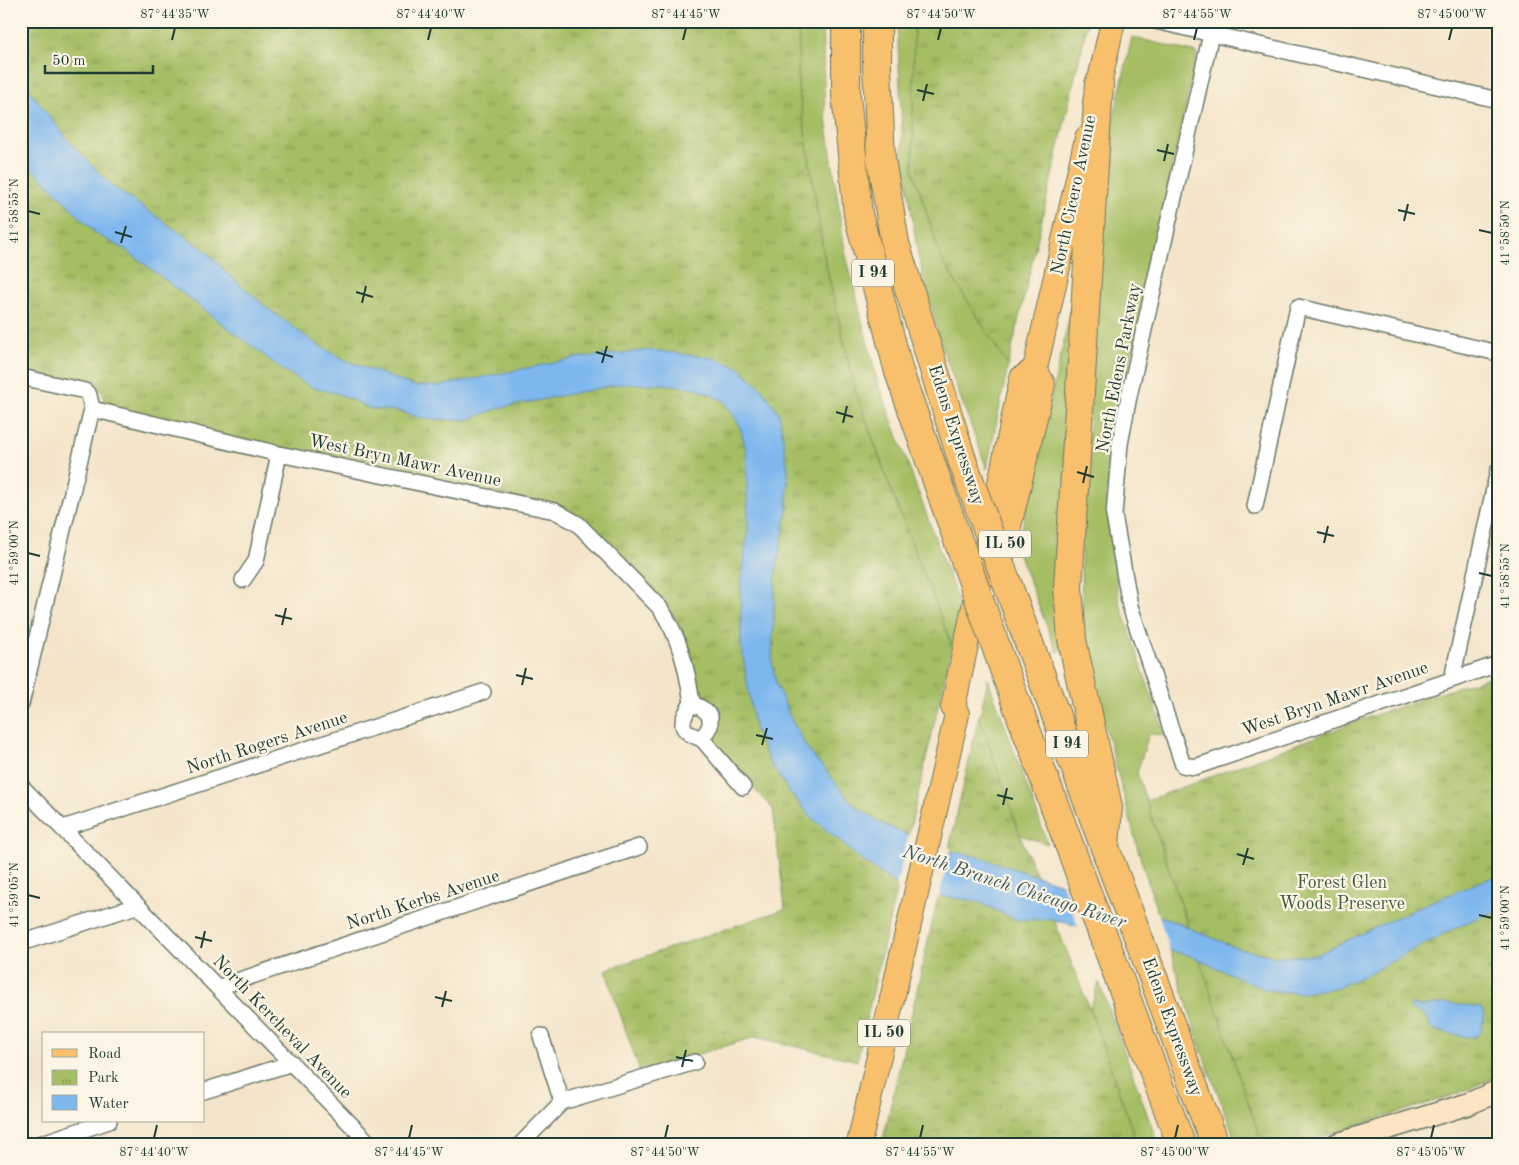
<svg xmlns="http://www.w3.org/2000/svg" width="1519" height="1165" font-family="'Old Standard TT',serif">
<style>
.green{fill:#a5be64;stroke:#627e4c}
.park{fill:url(#park-tufts);stroke:#627e4c}
.water{fill:#7eb7ee;stroke:#4e7a91}
.pier{fill:#f4e5ca}
.lines{fill:none;stroke-linecap:round;stroke-linejoin:round}
.street-casing{stroke:#6a7868;stroke-width:18}
.secondary-casing{stroke:#6a7868;stroke-width:24}
.primary-casing{stroke:#6a7868;stroke-width:26}
.highway-casing{stroke:#6a7868;stroke-width:30}
.street{stroke:#fff;stroke-width:15}
.secondary{stroke:#fce5c4;stroke-width:21}
.primary{stroke:#f8bf6c;stroke-width:24}
.highway{stroke:#f8bf6c;stroke-width:28}
.highway-bridge-casing{stroke:#6a7868;stroke-width:30;stroke-linecap:butt}
.highway-bridge{stroke:#f8bf6c;stroke-width:28}
.ticks{fill:none;stroke:#1f3d34;stroke-width:2}
.labels{text-anchor:middle;dominant-baseline:central;stroke-width:4.5;stroke-linejoin:round;paint-order:stroke}
.shield{fill:#fcf5e5;stroke:#617469;stroke-width:1}
.shield-label{font-size:16px;font-weight:bold;fill:#1f3d34}
.street-label{font-size:18px;fill:#1f3d34;stroke:#fcf5e5}
.park-label{font-size:18px;fill:#405d40;stroke:#fcf5e5}
.water-label{font-size:19px;font-style:italic;fill:#375c62;stroke:#fcf5e5}
.neatline{fill:none;stroke:#1f3d34;stroke-width:2}
.ticks-label{font-size:12px;text-anchor:middle;fill:#1f3d34}
</style>
<defs>
<pattern id="park-tufts" width="24" height="20" patternUnits="userSpaceOnUse" patternTransform="scale(1.25)"><rect width="24" height="20" fill="#a5be64"/><path d="M3 7l-1-3M5 7V3M7 7l1-3M15 17l-1-3M17 17v-4M19 17l1-3" fill="none" stroke="#869c53"/></pattern>
</defs>
<rect width="100%" height="100%" fill="#fcf5e5"/>
<filter id="ink" filterUnits="userSpaceOnUse"><feTurbulence type="fractalNoise" baseFrequency=".02" numOctaves="2"/><feDisplacementMap in="SourceGraphic" scale="10" xChannelSelector="R" yChannelSelector="G"/><feConvolveMatrix kernelMatrix="1 2 1 2 8 2 1 2 1" color-interpolation-filters="sRGB"/></filter>
<filter id="wash" filterUnits="userSpaceOnUse"><feTurbulence type="fractalNoise" baseFrequency=".0096" numOctaves="4" result="noise"/><feDisplacementMap in="SourceGraphic" scale="20" xChannelSelector="R" yChannelSelector="G"/><feGaussianBlur stdDeviation="1.12" result="paint"/><feColorMatrix in="noise" values="0 0 0 0 0 0 0 0 0 0 0 0 0 0 0 0 0 1.4 0 .05"/><feComposite in="paint" operator="in"/></filter>
<g filter="url(#wash)">
<rect width="100%" height="100%" fill="#f4e5ca"/>
<!-- green -->
<path class="green" d="M799 21H822L825 111 845 251 877 380 960 606 952 646 894 498 855 390 824 257 798 86Z
M897 21H914L913 170 941 258 1008 366 987 469 941 345 918 255 903 156Z
M1132 37 1197 53 1119 416 1106 496 1119 601 1165 735 1149 734 1137 773 1188 927 1158 915 1137 846 1095 687 1082 614 1081 562 1097 290 1112 126Z
M1081 264 1065 648 1057 652 1017 550Z
M988 679 1048 844 1020 835 956 826Z
M1170 950 1191 956 1218 967 1273 1144H1237L1202 1052Z
M1099 982 1158 1144H1137L1090 1009Z"/>
<!-- park -->
<path class="park" d="M21 21H799L798 86 824 257 855 390 894 498 952 646 857 1061 755 1037 640 1072 605 970 785 909 773 809 714 745V736L718 726 717 717 712 707 698 694 685 639 678 622 669 609 571 510 104 410 103 393 98 388 21 371Z
M914 21H1088L1008 366 941 258 913 170Z
M1498 674V1076L1457 1094 1300 1144H1262L1146 801 1363 719Z
M979 716 1020 835 1090 1009 1137 1144H882Z"/>
<!-- water -->
<path class="water" d="M21 79 67 139 112 186 205 250 227 273 267 308 322 348 350 362 414 386H440L576 358 652 350 713 358 740 368 762 389 779 413 788 470 787 510 775 580 772 662 776 683 791 719 807 748 854 805 881 823 908 835 954 852 975 856 1158 915 1237 948 1278 957 1316 955 1430 902 1498 875V910L1461 925 1364 976 1335 988 1301 993 1266 990 1191 956 1051 919 1017 920 976 901 940 896 897 885 864 862 810 816 789 791 769 761 754 727 741 644V585L748 529 746 449 739 424 724 401 696 388 663 384H620L500 408 466 420 425 419 398 411 371 409 342 395 311 387 283 370 126 250 98 235 21 157Z
M1446 1003 1481 1008 1485 1014 1481 1032 1474 1037H1466L1437 1031 1431 1027 1425 1015 1410 1008 1411 1004 1423 1007Z"/>
<!-- pier -->
<path class="pier" d="M909 833 951 848 939 898 896 887Z
M1061 881 1158 912 1170 953 1079 929Z"/>
</g>
<g filter="url(#ink)">
<g class="lines">
<defs>
<path id="street" d="M1156 21 1498 100
M1211 34 1129 396 1120 444 1114 515 1130 606 1183 765 1195 767 1498 664
M21 377 85 391 89 395 92 409 21 704
M92 409 279 454 555 511 578 524 660 608C680 637 687 669 692 703
M1255 506 1298 307 1498 353
M243 580 256 561 279 454
M1452 679 1498 471
M692 703 703 709 710 716V726L702 739C678 731 679 723 692 703Z
M702 739 743 787
M21 786 370 1144
M63 828 483 692
M21 943 136 906
M219 987 639 847
M541 1036 562 1102
M204 1091 292 1063
M39 1144 109 1121
M521 1144 562 1102 695 1062"/>
<path id="secondary" d="M1337 1144 1468 1104 1498 1091"/>
<path id="primary" d="M1095 102 1113 21
M998 572 1043 384 1035 369 1087 138
M859 1144 957 714 953 707 1022 378 1035 369"/>
<path id="highway" d="M846 21V95L858 214 899 372 949 515
M877 21V67L881 159 895 243 962 460
M1099 84 1068 587 1072 640 1108 807 1105 845
M1029 643 1215 1144
M1015 700 1181 1144"/>
</defs>
<!-- street casing -->
<use href="#street" class="street-casing"/>
<!-- secondary casing -->
<use href="#secondary" class="secondary-casing"/>
<!-- primary casing -->
<use href="#primary" class="primary-casing"/>
<!-- highway casing -->
<use href="#highway" class="highway-casing"/>
<!-- street -->
<use href="#street" class="street"/>
<!-- secondary -->
<use href="#secondary" class="secondary"/>
<!-- primary -->
<use href="#primary" class="primary"/>
<!-- highway -->
<use href="#highway" class="highway"/>
<defs>
<path id="highway-bridge" d="M962 460 1029 643
M949 515 1015 700"/>
</defs>
<!-- highway-bridge casing -->
<use href="#highway-bridge" class="highway-bridge-casing"/>
<!-- highway-bridge -->
<use href="#highway-bridge" class="highway-bridge"/>
</g>
</g>
<!-- ticks -->
<path class="ticks" d="M172 40 175 28M428 40 431 28M683 40 686 28M938 40 941 28M1194 40 1197 28M1449 40 1452 28M917 90 934 94M923 101 927 84M1157 150 1174 154M1164 161 1168 144M1398 210 1415 214M28 211 40 214M1404 221 1408 204M1479 230 1492 233M115 232 132 237M121 243 126 226M356 292 373 297M362 303 366 286M596 352 613 357M602 363 607 346M836 412 853 417M843 423 847 406M1077 472 1094 477M1083 483 1087 466M1317 532 1334 536M1324 543 1328 526M28 553 40 556M1479 573 1492 576M275 615 292 619M282 625 286 608M516 675 533 679M522 685 526 668M756 735 773 739M762 745 767 728M997 795 1013 799M1003 805 1007 788M1237 854 1254 859M1243 865 1248 848M28 895 40 898M1479 915 1492 918M195 937 212 941M201 948 205 931M435 997 452 1001M442 1007 446 991M676 1057 693 1061M682 1067 686 1050M154 1138 157 1125M409 1138 412 1125M665 1138 668 1125M920 1138 923 1125M1175 1138 1178 1125M1431 1138 1434 1125"/>
<g class="labels">
<!-- shield labels -->
<g class="shield">
<rect x="852" y="259.5" width="42" height="27" rx="4"/>
<rect x="979" y="530.5" width="52" height="27" rx="4"/>
<rect x="1046" y="730.5" width="42" height="27" rx="4"/>
<rect x="858" y="1019.5" width="52" height="27" rx="4"/>
</g>
<g class="shield-label">
<text x="873" y="273">I 94</text>
<text x="1005" y="544">IL 50</text>
<text x="1067" y="744">I 94</text>
<text x="884" y="1033">IL 50</text>
</g>
<!-- street labels -->
<g class="street-label">
<text transform="translate(1074 195) rotate(-78)">North Cicero Avenue</text>
<text transform="translate(1119 368) rotate(-79)">North Edens Parkway</text>
<text transform="translate(956 435) rotate(72)">Edens Expressway</text>
<text transform="translate(405 461) rotate(12)">West Bryn Mawr Avenue</text>
<text transform="translate(1335 699) rotate(-19)">West Bryn Mawr Avenue</text>
<text transform="translate(267 743) rotate(-18)">North Rogers Avenue</text>
<text transform="translate(423 900) rotate(-18)">North Kerbs Avenue</text>
<text transform="translate(282 1027) rotate(46)">North Kercheval Avenue</text>
<text transform="translate(1172 1027) rotate(70)">Edens Expressway</text>
</g>
<!-- park labels -->
<g class="park-label">
<text x="1342" y="883">Forest Glen<tspan x="1342" dy="21">Woods Preserve</tspan></text>
</g>
<!-- water labels -->
<g class="water-label">
<text transform="translate(1014 888) rotate(18)">North Branch Chicago River</text>
</g>
</g>
<!-- margin -->
<rect width="1519" height="1165" fill="none" stroke="#fcf5e5" stroke-width="55"/>
<!-- legend -->
<rect x="42" y="1032" width="162" height="90" fill="#fcf5e5" stroke="#a4ab9e"/>
<rect x="52" y="1049" width="25" height="8" fill="#f8bf6c" stroke="#a4ab9e"/>
<text x="88" y="1058" font-size="15" fill="#1f3d34">Road</text>
<rect x="52" y="1070" width="25" height="15" fill="url(#park-tufts)" stroke="#a4ab9e"/>
<text x="88" y="1082" font-size="15" fill="#1f3d34">Park</text>
<rect x="52" y="1095" width="25" height="15" fill="#7eb7ee" stroke="#a4ab9e"/>
<text x="88" y="1108" font-size="15" fill="#1f3d34">Water</text>
<!-- scale -->
<path d="M45 65v8h108v-8" fill="none" stroke="#1f3d34" stroke-width="2.5"/>
<text x="52" y="65" font-size="15" fill="#1f3d34" stroke="#fcf5e5" stroke-width="4" paint-order="stroke">50 m</text>
<rect x="28" y="28" width="1464" height="1110" class="neatline"/>
<g class="ticks-label">
<text x="175" y="18">87°44'35"W</text>
<text x="431" y="18">87°44'40"W</text>
<text x="686" y="18">87°44'45"W</text>
<text x="941" y="18">87°44'50"W</text>
<text x="1197" y="18">87°44'55"W</text>
<text x="1452" y="18">87°45'00"W</text>
<text transform="translate(14 211) rotate(-90)" y="4">41°58'55"N</text>
<text transform="translate(1505 233) rotate(-90)" y="4">41°58'50"N</text>
<text transform="translate(14 553) rotate(-90)" y="4">41°59'00"N</text>
<text transform="translate(1505 576) rotate(-90)" y="4">41°58'55"N</text>
<text transform="translate(14 895) rotate(-90)" y="4">41°59'05"N</text>
<text transform="translate(1505 918) rotate(-90)" y="4">41°59'00"N</text>
<text x="154" y="1156">87°44'40"W</text>
<text x="409" y="1156">87°44'45"W</text>
<text x="665" y="1156">87°44'50"W</text>
<text x="920" y="1156">87°44'55"W</text>
<text x="1175" y="1156">87°45'00"W</text>
<text x="1431" y="1156">87°45'05"W</text>
</g>
</svg>
